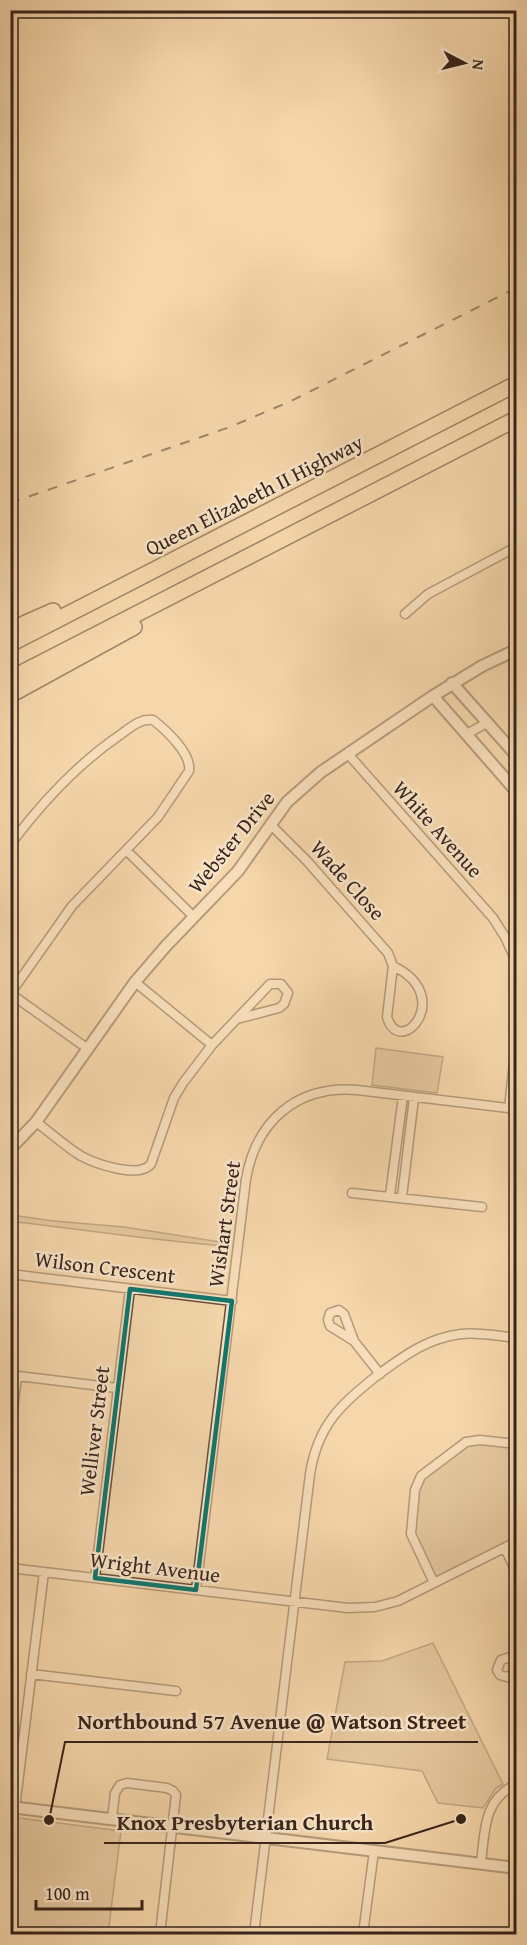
<svg xmlns="http://www.w3.org/2000/svg" width="527" height="1945" font-family="'Gentium Book Plus',serif">
<style>
.green{fill:#d5b893;stroke:#876e57;stroke-width:1.5}
.lines{fill:none;stroke-linecap:round;stroke-linejoin:round}
.minor-casing{stroke:#68503f;stroke-width:11}
.tertiary-casing{stroke:#68503f;stroke-width:14}
.motorway-casing{stroke:#39231b;stroke-width:18}
.minor{stroke:#f8e5c9;stroke-width:8}
.tertiary{stroke:#f8e5c9;stroke-width:10}
.motorway{stroke:#f5d7ac;stroke-width:15}
.rail{stroke:#39231b;stroke-width:2;stroke-dasharray:10 10;stroke-linecap:butt}
.marked{fill:none;stroke:#0f766e;stroke-width:4.5;stroke-linejoin:round}
.labels{text-anchor:middle;dominant-baseline:central;stroke-width:5;stroke-linejoin:round;paint-order:stroke}
.street-label{font-size:21px;fill:#39231b;stroke:#f8e5c9}
.leader{fill:none;stroke:#39231b;stroke-width:2}
.callout-dot{fill:#39231b;stroke:#f8e5c9;stroke-width:2}
.callout-label{font-size:22px;text-anchor:middle;font-weight:bold;fill:#39231b;stroke:#f8e5c9;stroke-width:5;stroke-linejoin:round;paint-order:stroke}
</style>
<rect width="100%" height="100%" fill="#f5d7ac"/>
<filter id="stains"><feTurbulence type="fractalNoise" baseFrequency=".00333" numOctaves="4"/><feColorMatrix values="0 0 0 0 .2 0 0 0 0 .09 0 0 0 0 .02 0 0 0 .5 -.17"/></filter>
<radialGradient id="worn" r=".72"><stop offset=".6" stop-color="#630" stop-opacity="0"/><stop offset="1" stop-color="#630" stop-opacity=".3"/></radialGradient>
<!-- green -->
<path class="green" d="M376 1048 443 1057 437 1093 372 1085Z
M11 1215 54 1221 124 1227 227 1243 226 1246C156 1241 87 1230 17 1222L11 1221Z
M470 1441 516 1444V1542L434 1583 411 1530 417 1485Z
M433 1643 503 1784 496 1788 483 1808 438 1803 422 1771 327 1759 345 1662 382 1661Z
M11 1817 121 1831 108 1934H11Z"/>
<g class="lines">
<defs>
<path id="minor" d="M405 614 428 594 516 547
M467 734 488 722
M348 754 493 918 505 937 516 961
M270 824 307 861 388 953 393 966 387 1017C400 1060 456 996 393 966
M10 845C42 802 76 765 120 735 130 728 140 718 153 720 166 730 192 754 189 771L158 817 72 906 10 994
M126 850 194 917
M135 982 212 1045
M11 994 88 1049
M509 1108 516 1044
M36 1122C51 1133 65 1146 81 1156 96 1164 139 1179 151 1164L174 1098 183 1083 212 1045 270 984H281L288 993 284 1004 279 1008 237 1019
M352 1193 482 1207
M390 1195 403 1096
M402 1197 414 1098
M10 1274 232 1301
M354 1341 330 1326 328 1320 330 1313 339 1310 344 1314 354 1341 380 1374
M10 1375 117 1388
M10 1434 17 1376
M505 1548 516 1572
M10 1568 348 1608 375 1607 398 1601 516 1542
M95 1578 130 1289
M434 1583 411 1534 415 1490 421 1476 466 1442 480 1440 516 1444
M196 1590 246 1179C256 1122 296 1085 357 1090L516 1109
M516 1655 501 1660 497 1670 500 1675 507 1677 516 1672
M31 1674 176 1691
M15 1808 44 1572
M112 1819 115 1793 120 1785 127 1783 167 1788 173 1791 176 1795 160 1934
M481 1863C485 1831 483 1800 516 1784
M254 1934 310 1474C318 1424 342 1403 379 1374 405 1355 428 1338 461 1334 479 1332 498 1336 516 1338
M363 1934 374 1851"/>
<path id="tertiary" d="M452 683 516 755
M433 696 516 791
M10 1149 36 1122 135 982 166 946 238 871 287 802 321 772 433 696 482 666 516 650
M10 1807 516 1868"/>
<path id="motorway" d="M10 630 53 611
M10 644 516 384
M10 679 516 419
M10 695 134 627"/>
</defs>
<!-- minor casing -->
<use href="#minor" class="minor-casing"/>
<!-- tertiary casing -->
<use href="#tertiary" class="tertiary-casing"/>
<!-- motorway casing -->
<use href="#motorway" class="motorway-casing"/>
<!-- minor -->
<use href="#minor" class="minor"/>
<!-- tertiary -->
<use href="#tertiary" class="tertiary"/>
<!-- motorway -->
<use href="#motorway" class="motorway"/>
<!-- rail -->
<path class="rail" d="M10 503 230 427 291 401 516 288"/>
</g>
<!-- marked area -->
<path d="M0 0H527V1945H0ZM130 1289 232 1301 196 1590 95 1578Z" fill="#f5d7ac" fill-opacity=".55" fill-rule="evenodd"/>
<path class="marked" d="M130 1289 232 1301 196 1590 95 1578Z"/>
<g class="labels">
<!-- street labels -->
<g class="street-label">
<text transform="translate(254 495) rotate(-27)">Queen Elizabeth II Highway</text>
<text transform="translate(438 829) rotate(48)">White Avenue</text>
<text transform="translate(231 842) rotate(-51)">Webster Drive</text>
<text transform="translate(348 880) rotate(48)">Wade Close</text>
<text transform="translate(224 1224) rotate(-82)">Wishart Street</text>
<text transform="translate(105 1267) rotate(7)">Wilson Crescent</text>
<text transform="translate(94 1431) rotate(-83)">Welliver Street</text>
<text transform="translate(155 1567) rotate(7)">Wright Avenue</text>
</g>
</g>
<!-- callouts -->
<path class="leader" d="M49 1820L65 1742H478M461 1819L385 1843H104"/>
<g class="callout-dot">
<circle cx="49" cy="1820" r="6"/>
<circle cx="461" cy="1819" r="6"/>
</g>
<g class="callout-label">
<text x="272" y="1729">Northbound 57 Avenue @ Watson Street</text>
<text x="245" y="1830">Knox Presbyterian Church</text>
</g>
<!-- margin -->
<rect width="527" height="1945" fill="none" stroke="#f5d7ac" stroke-width="36"/>
<rect x="12" y="12" width="503" height="1921" fill="none" stroke="#39231b" stroke-width="3"/>
<rect x="18" y="18" width="491" height="1909" fill="none" stroke="#39231b" stroke-width="1.5"/>
<!-- north arrow -->
<g transform="translate(464 63) rotate(97)" stroke="#f8e5c9" stroke-width="4.5" paint-order="stroke">
<path d="M0-4.5L10 22L0 15L-10 22Z" fill="#39231b"/>
<text y="-9" font-size="16" font-weight="bold" text-anchor="middle" fill="#39231b">N</text>
</g>
<!-- scale -->
<path d="M36 1900v9h106v-9" fill="none" stroke="#39231b" stroke-width="3"/>
<text x="45" y="1900" font-size="18" fill="#39231b" stroke="#f8e5c9" stroke-width="4.5" paint-order="stroke">100 m</text>
<rect width="100%" height="100%" filter="url(#stains)"/>
<rect width="100%" height="100%" fill="url(#worn)"/>
</svg>
